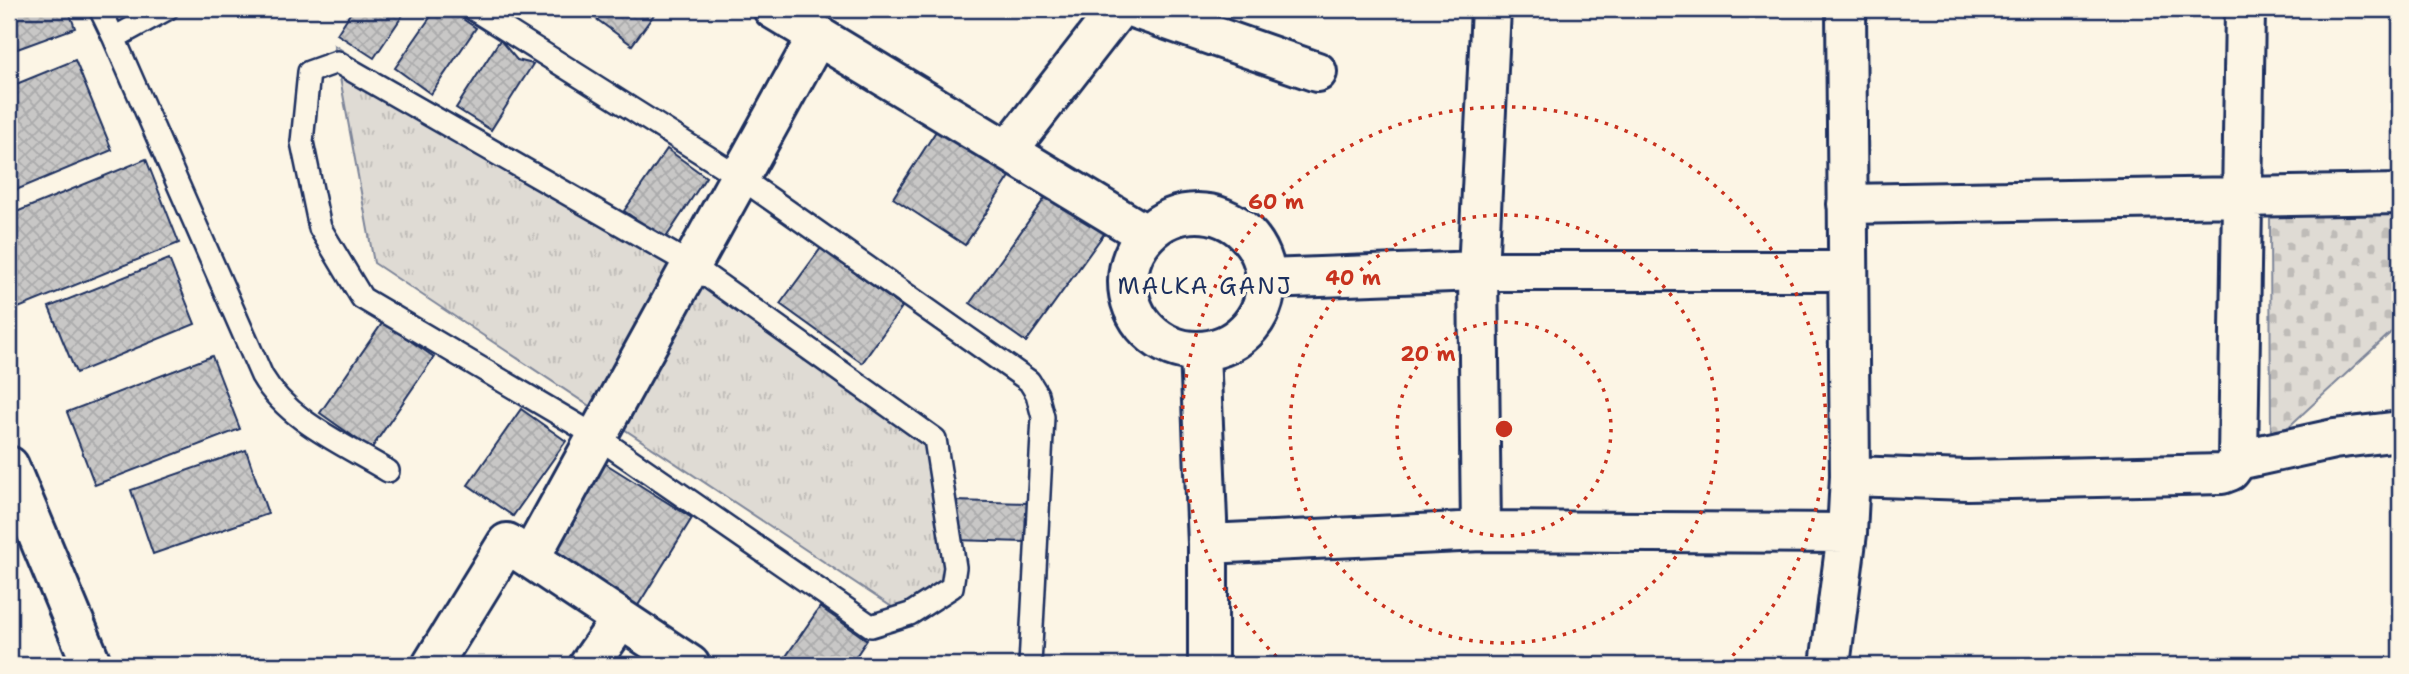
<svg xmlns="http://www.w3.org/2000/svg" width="2409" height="674" font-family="'Shantell Sans',sans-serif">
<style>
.grass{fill:url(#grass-tufts);stroke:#7d8599;stroke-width:2}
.cemetery{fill:url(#cemetery-stones);stroke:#7d8599;stroke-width:2}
.building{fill:url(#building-cross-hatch);stroke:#1b2f5e;stroke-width:2}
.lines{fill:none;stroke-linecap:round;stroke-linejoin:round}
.lane-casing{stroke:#1b2f5e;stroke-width:26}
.street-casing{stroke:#1b2f5e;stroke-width:44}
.secondary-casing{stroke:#1b2f5e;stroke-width:44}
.lane{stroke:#fcf5e5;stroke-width:21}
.street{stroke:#fcf5e5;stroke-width:38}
.secondary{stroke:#fcf5e5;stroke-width:38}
.ring{fill:none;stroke:#c8321e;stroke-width:3.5;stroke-dasharray:3.5 7}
.labels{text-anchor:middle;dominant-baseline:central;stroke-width:7;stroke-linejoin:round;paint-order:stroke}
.neighbourhood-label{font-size:23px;letter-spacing:2px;fill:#1b2f5e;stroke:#fcf5e5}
.centre{fill:#c8321e;stroke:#fcf5e5;stroke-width:3.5}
.ring-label{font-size:21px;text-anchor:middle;font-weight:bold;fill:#c8321e;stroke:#fcf5e5;stroke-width:7;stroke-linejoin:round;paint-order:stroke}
</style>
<defs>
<pattern id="grass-tufts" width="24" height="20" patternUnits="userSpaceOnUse" patternTransform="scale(1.75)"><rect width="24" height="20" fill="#dfdbd4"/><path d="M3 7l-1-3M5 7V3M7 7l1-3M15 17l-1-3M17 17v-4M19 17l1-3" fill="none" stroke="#bfbcb8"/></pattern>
<pattern id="cemetery-stones" width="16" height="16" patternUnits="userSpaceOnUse" patternTransform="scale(1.75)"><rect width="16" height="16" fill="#dfdbd4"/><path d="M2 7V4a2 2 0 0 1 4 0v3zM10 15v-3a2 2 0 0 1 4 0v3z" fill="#bfbcb8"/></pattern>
<pattern id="building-cross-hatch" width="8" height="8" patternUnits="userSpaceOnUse" patternTransform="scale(1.75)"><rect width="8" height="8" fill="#c8c7c6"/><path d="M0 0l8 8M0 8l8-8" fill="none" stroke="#ababac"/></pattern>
</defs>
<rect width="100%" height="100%" fill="#fcf5e5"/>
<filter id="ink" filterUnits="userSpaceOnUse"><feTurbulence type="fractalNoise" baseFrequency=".0143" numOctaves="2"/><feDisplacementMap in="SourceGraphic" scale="14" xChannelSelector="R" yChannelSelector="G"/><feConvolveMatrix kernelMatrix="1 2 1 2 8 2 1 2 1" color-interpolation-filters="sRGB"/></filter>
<g filter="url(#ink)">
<!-- grass -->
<path class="grass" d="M334 45 925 431 948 580 895 609 374 263Z"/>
<!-- cemetery -->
<path class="cemetery" d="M2400 213V324L2271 443 2270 217Z"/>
<!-- building -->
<path class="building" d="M9 9H68L75 28 9 52Z
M353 9H407L374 58 337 34Z
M436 9H448L476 28 431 94 395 68Z
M601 9H658L632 45 595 18Z
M500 40 517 60 533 64 491 130 456 108Z
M75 60 112 150 9 193V87Z
M940 125 1013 172 965 245 893 198Z
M667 149 706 177 665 239 624 211Z
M146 159 179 243 16 309 9 291V215Z
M1050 191 1106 231 1026 342 970 303Z
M821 248 902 307 862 363 780 304Z
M169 259 195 324 76 373 49 307Z
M383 322 434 357 371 449 320 413Z
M212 356 240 429 95 485 67 412Z
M521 409 566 441 513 516 468 485Z
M246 450 268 514 153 554 131 490Z
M603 462 692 518 637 607 547 551Z
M955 501 1029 503 1028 542 954 540Z
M820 607 867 640 850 665H780Z"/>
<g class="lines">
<defs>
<path id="lane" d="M100 9 114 38
M167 9 114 38 262 376C289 422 344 444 388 471
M473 9 738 176 1029 381 1037 394 1043 417 1030 665
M337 62 690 264 935 439 955 567 952 587 910 614 871 626 596 436 362 298 320 228 302 142 309 72Z"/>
<path id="street" d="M773 9 1145 234
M1136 9 1317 72
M1009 149 1118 9
M1847 204 2400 194
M1128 282a69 69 0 1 1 138 0a69 69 0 1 1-138 0Z
M1267 279 1478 271H1847
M1200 353 1208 544V665
M2238 460 2334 439 2400 431
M1850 476 1968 480 2222 474 2230 471 2238 460 2245 9
M1481 531 1478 271 1491 9
M1208 544 1481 531 1847 533
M530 558 818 35
M432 665 507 543 690 665
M589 665 621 619
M1830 665 1847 533 1850 476 1846 9"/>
<path id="secondary" d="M9 466 92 665"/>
</defs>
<!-- lane casing -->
<use href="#lane" class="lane-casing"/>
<!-- street casing -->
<use href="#street" class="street-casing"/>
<!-- secondary casing -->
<use href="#secondary" class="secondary-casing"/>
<!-- lane -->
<use href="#lane" class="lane"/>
<!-- street -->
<use href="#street" class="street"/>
<!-- secondary -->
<use href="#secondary" class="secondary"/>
</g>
</g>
<!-- distance rings -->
<g class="ring">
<circle cx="1504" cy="429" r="107"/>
<circle cx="1504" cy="429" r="214"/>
<path d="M1284 664A322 322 0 1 1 1724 664"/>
</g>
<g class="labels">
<!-- neighbourhood labels -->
<g class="neighbourhood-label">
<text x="1205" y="286">MALKA GANJ</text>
</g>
</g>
<circle cx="1504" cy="429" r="10" class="centre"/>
<g class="ring-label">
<text x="1276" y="209">60 m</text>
<text x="1353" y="285">40 m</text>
<text x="1428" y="361">20 m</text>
</g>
<!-- margin -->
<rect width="2409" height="674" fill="none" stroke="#fcf5e5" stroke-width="35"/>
<rect x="18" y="18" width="2374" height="639" fill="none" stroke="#1b2f5e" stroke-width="2.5" filter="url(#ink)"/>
</svg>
